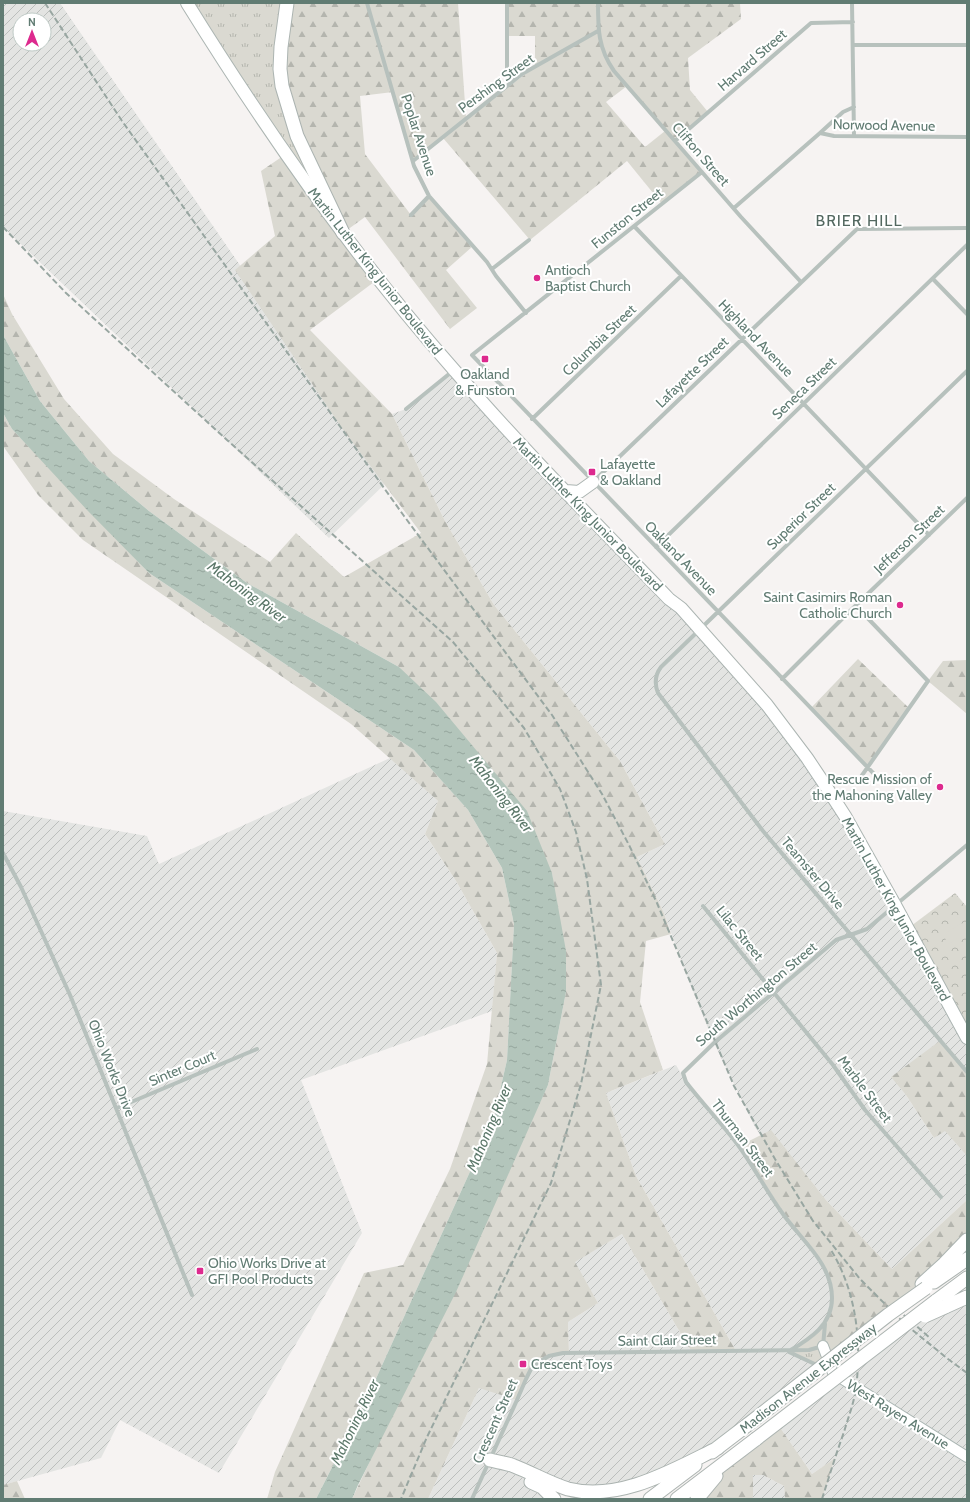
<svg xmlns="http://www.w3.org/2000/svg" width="970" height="1502" font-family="Cabin,sans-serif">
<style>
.industrial{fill:url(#industrial-furrows);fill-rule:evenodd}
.grass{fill:url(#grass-tufts)}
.forest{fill:url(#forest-firs);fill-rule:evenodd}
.park{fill:url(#park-crowns)}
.garden{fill:#dad9d1}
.water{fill:url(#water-ripples)}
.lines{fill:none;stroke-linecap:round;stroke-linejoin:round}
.secondary-casing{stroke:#acb7b4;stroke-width:12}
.primary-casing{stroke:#acb5b2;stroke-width:14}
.highway-casing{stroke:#acb4b1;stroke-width:15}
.street{stroke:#b7c1bd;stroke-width:4}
.secondary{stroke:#fff;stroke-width:10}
.primary{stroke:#fff;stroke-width:12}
.highway{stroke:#fff;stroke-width:13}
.rail{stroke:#98a6a1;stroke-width:2;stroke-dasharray:6 3;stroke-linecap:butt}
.highway-bridge-casing{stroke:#acb4b1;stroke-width:15;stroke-linecap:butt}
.highway-bridge{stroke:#fff;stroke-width:13}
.poi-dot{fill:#dd2a8e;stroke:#fff;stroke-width:1.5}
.labels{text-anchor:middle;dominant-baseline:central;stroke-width:4;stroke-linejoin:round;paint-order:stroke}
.street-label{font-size:14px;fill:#617c73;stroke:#fff}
.poi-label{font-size:14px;fill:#617c73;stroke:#fff;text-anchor:start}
.water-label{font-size:15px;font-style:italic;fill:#5c786a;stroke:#fff}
.quarter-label{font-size:16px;letter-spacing:1px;fill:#536860;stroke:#fff}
</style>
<defs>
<pattern id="industrial-furrows" width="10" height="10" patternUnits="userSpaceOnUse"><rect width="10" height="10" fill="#e3e4e2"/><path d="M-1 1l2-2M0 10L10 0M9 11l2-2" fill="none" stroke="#bbbebc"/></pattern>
<pattern id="grass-tufts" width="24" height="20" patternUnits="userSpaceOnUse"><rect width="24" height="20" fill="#dad9d1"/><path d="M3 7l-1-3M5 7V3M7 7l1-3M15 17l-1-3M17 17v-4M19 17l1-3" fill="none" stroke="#b4b5ae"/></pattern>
<pattern id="forest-firs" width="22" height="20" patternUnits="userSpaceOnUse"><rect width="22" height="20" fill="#dad9d1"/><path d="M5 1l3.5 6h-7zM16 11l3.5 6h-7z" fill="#b4b5ae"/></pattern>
<pattern id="park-crowns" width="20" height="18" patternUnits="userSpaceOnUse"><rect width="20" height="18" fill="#dad9d1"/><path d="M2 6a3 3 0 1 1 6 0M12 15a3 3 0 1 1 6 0" fill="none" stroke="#b4b5ae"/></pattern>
<pattern id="water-ripples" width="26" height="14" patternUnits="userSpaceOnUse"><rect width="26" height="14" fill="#b3c5bb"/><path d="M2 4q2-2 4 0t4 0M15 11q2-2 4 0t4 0" fill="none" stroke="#95a59c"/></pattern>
</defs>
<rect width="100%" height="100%" fill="#f6f3f2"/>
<!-- industrial -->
<path class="industrial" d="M3 3H60L388 481 329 538 3 227ZM20 20H44V44H20Z
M454 370 669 599 807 758 967 1038V1072L892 1077 906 1095 934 1138 945 1130 967 1156V1200L892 1269 826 1200 771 1131 760 1135 755 1127 714 1043 686 974 664 913 637 857 665 844 620 761 494 605 445 521 392 414 406 409Z
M390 758 438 801 425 834 456 881 497 953 492 1011 301 1080 362 1233 219 1473 120 1420 101 1458 3 1485V811L147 836 159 864Z
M676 1065 683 1077 727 1132 818 1258 832 1289 821 1368 718 1448 602 1493 492 1461 510 1472 542 1487 554 1499H428L479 1388 531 1369 542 1359 569 1353 568 1322 598 1303 574 1262 622 1234 691 1351H736L636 1176 606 1093Z
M967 1297V1499H822L835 1458 812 1474 777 1423 905 1324Z
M753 1475H763L784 1486 785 1499H753Z"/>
<!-- grass -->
<path class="grass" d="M187 3H284L343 233Z
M825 1324 833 1373 789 1351Z"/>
<!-- forest -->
<path class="forest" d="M292 3H458L466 118 535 67V36H507V3H740L741 19 688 58 690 90 708 112 675 141 702 172 662 204 627 161 530 240 443 138 413 161 393 92 360 96 365 154 411 215 429 196 473 246 446 270 477 308 450 329 365 217 343 233 378 279 310 330 392 414 445 521 494 605 620 761 665 844 637 857 664 913 671 934 646 941 640 1002 663 1070 606 1093 636 1176 736 1351H691L622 1234 575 1262 598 1303 568 1322 569 1353 549 1356 531 1369 517 1400 479 1388 428 1499H352L548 1085 566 992 552 873 399 667 247 583 149 511 89 461 40 401 3 335V294L12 314 64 399 113 454 174 499 270 562 296 533 344 577 421 533 344 431 235 270 275 236 261 171 286 154 341 230 297 136 284 62ZM627 86 665 131 645 147 606 102Z
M3 413 12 429 149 573 414 750 468 810 502 868 514 924 507 1060 493 1121 369 1394 316 1499H267L275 1472 364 1273 403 1265 450 1169 487 1064 497 953 456 881 425 834 438 801 351 724 83 540 38 495 3 446Z
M858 659 909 708 868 768 811 708Z
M967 660V714L928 681 943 661Z
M941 1040 967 1072V1156L945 1131 934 1138 906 1095 891 1077Z
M771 1130 826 1200 892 1269 967 1200V1240L944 1264 829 1361 823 1337 832 1299 828 1274 791 1223 739 1146Z
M777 1423 812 1474 835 1458 822 1499H785L784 1486 763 1475H753V1499H697L736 1454Z
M17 1481 25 1499H3V1485Z"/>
<!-- park -->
<path class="park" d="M955 893 967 907V1038L907 929Z"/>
<!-- garden -->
<path class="garden" d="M963 923 967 930V933L948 944 943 934Z"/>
<!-- water -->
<path class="water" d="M3 335 40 401 89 461 149 511 247 583 399 667 436 702 527 811 552 873 566 951V992L548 1085 456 1292 358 1485 352 1499H316L369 1394 493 1121 507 1060 514 924 502 868 468 810 414 750 149 573 88 511 12 429 3 413Z"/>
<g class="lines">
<defs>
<path id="secondary" d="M823 1346 833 1373 967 1457"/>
<path id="primary" d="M187 3C267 132 354 257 455 371 523 450 597 524 669 599L681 608 767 705 807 758 825 785 845 816 895 905 967 1038
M566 491 579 492 593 482"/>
<path id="highway" d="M287 3 281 47 280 69 282 86 297 136 343 233
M934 1282 967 1259
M922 1284 944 1264 967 1240
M936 1301 967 1278
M945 1307 967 1297
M712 1452 746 1426
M490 1460C498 1462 507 1463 514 1466 532 1473 549 1483 568 1489 620 1502 673 1470 718 1448
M531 1482 542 1487 554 1499
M650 1499 695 1465
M677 1499 756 1439
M697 1499 716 1476"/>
</defs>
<!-- secondary casing -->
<use href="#secondary" class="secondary-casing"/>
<!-- primary casing -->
<use href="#primary" class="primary-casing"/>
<!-- highway casing -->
<use href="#highway" class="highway-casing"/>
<!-- street -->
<path class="street" d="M367 3 414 166 429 196 487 262 496 276 526 313
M507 3V72L510 83
M598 3C598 29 598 48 614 71L741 217 801 282
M852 3 854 136
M853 45H967
M820 133 843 112 854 107
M675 141 811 23 853 22
M413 161 522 74 598 31
M702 172 472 355 875 775
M734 208 820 133 834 136 967 137
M411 215 429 196
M634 226 929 535
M492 269 529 240
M933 279 967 314
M967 371 661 667C655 675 654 683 658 693L763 831 967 1072
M406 409 454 370
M532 419 681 276
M593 482 857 229 967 228
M656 547 967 245
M856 606 928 681 858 781
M782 679 848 613 967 498
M3 853 21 887 70 995 192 1295
M703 906 833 1065 865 1110 941 1197
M117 1108 257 1049
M789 1351C810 1339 832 1325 832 1298 832 1263 801 1240 783 1214 767 1192 754 1167 738 1145 722 1124 703 1104 686 1082L683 1073 715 1042 836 940 867 929 967 845
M789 1352 819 1366
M472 1499 517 1400 526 1379 531 1369 537 1363 549 1356 563 1353 809 1350 823 1346 825 1324"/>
<!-- secondary -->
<use href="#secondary" class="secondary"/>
<!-- primary -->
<use href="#primary" class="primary"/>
<!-- highway -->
<use href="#highway" class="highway"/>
<!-- rail -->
<path class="rail" d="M45 3 122 121 404 516 552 715 602 794 629 845 657 903 734 1086 775 1159 813 1221 860 1279 905 1324 948 1359 967 1373
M3 227 66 293 227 440 453 642 524 728 560 789 576 832 587 879 601 985 581 1084 551 1183 427 1437 401 1499
M897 1309 930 1338
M822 1499C829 1477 836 1454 844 1432 848 1418 854 1403 856 1388 862 1341 856 1291 831 1250"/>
<defs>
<path id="highway-bridge" d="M925 1316 945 1307
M746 1426 888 1315 926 1288
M756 1439 936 1301"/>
</defs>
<!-- highway-bridge casing -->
<use href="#highway-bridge" class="highway-bridge-casing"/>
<!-- highway-bridge -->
<use href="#highway-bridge" class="highway-bridge"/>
</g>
<!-- markers -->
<g class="poi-dot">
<circle cx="537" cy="278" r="4"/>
<rect x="481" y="355" width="8" height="8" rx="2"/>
<rect x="588" y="468" width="8" height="8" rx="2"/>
<circle cx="900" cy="605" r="4"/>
<circle cx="940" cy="787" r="4"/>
<rect x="196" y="1267" width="8" height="8" rx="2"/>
<rect x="519" y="1360" width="8" height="8" rx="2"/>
</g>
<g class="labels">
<!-- street labels -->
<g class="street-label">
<text transform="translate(752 60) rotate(-41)">Harvard Street</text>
<text transform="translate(496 83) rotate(-36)">Pershing Street</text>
<text transform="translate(884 125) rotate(1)">Norwood Avenue</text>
<text transform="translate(419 135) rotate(72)">Poplar Avenue</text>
<text transform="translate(701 154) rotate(49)">Clifton Street</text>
<text transform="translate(627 218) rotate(-39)">Funston Street</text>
<text transform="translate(375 271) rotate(52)">Martin Luther King Junior Boulevard</text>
<text transform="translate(756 338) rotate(46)">Highland Avenue</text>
<text transform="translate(599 340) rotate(-44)">Columbia Street</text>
<text transform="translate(692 372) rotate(-44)">Lafayette Street</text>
<text transform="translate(804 388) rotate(-44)">Seneca Street</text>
<text transform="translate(588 514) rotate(46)">Martin Luther King Junior Boulevard</text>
<text transform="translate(801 516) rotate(-44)">Superior Street</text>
<text transform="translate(909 539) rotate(-44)">Jefferson Street</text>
<text transform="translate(681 558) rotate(46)">Oakland Avenue</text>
<text transform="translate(813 873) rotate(50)">Teamster Drive</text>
<text transform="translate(896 909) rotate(61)">Martin Luther King Junior Boulevard</text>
<text transform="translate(740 933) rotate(51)">Lilac Street</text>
<text transform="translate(756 994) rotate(-40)">South Worthington Street</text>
<text transform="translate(112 1068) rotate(68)">Ohio Works Drive</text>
<text transform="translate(182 1068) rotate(-23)">Sinter Court</text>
<text transform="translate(865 1089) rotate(53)">Marble Street</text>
<text transform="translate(743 1138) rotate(53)">Thurman Street</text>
<text transform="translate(667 1340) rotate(-1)">Saint Clair Street</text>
<text transform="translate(808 1378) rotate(-38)">Madison Avenue Expressway</text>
<text transform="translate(898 1414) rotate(32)">West Rayen Avenue</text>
<text transform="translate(495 1421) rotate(-66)">Crescent Street</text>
</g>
<!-- poi labels -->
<g class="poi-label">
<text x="545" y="270">Antioch<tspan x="545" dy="16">Baptist Church</tspan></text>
<text x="485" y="374" text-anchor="middle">Oakland<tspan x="485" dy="16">&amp; Funston</tspan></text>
<text x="600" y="464">Lafayette<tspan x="600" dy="16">&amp; Oakland</tspan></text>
<text x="892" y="597" text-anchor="end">Saint Casimirs Roman<tspan x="892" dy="16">Catholic Church</tspan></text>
<text x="932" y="779" text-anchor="end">Rescue Mission of<tspan x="932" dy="16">the Mahoning Valley</tspan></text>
<text x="208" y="1263">Ohio Works Drive at<tspan x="208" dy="16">GFI Pool Products</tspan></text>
<text x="531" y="1364">Crescent Toys</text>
</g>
<!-- water labels -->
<g class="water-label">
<text transform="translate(247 592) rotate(36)">Mahoning River</text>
<text transform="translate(501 794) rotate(52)">Mahoning River</text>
<text transform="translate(489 1128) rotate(-67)">Mahoning River</text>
<text transform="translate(355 1422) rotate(-64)">Mahoning River</text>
</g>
<!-- quarter labels -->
<g class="quarter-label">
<text x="859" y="220">BRIER HILL</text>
</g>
</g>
<!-- border -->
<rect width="970" height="1502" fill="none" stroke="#617c73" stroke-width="8"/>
<!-- north arrow -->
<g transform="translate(32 32)"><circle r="19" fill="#ffffff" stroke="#c0cbc7"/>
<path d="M0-3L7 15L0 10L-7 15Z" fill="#dd2a8e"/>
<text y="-6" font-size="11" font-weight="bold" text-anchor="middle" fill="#617c73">N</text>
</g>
</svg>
